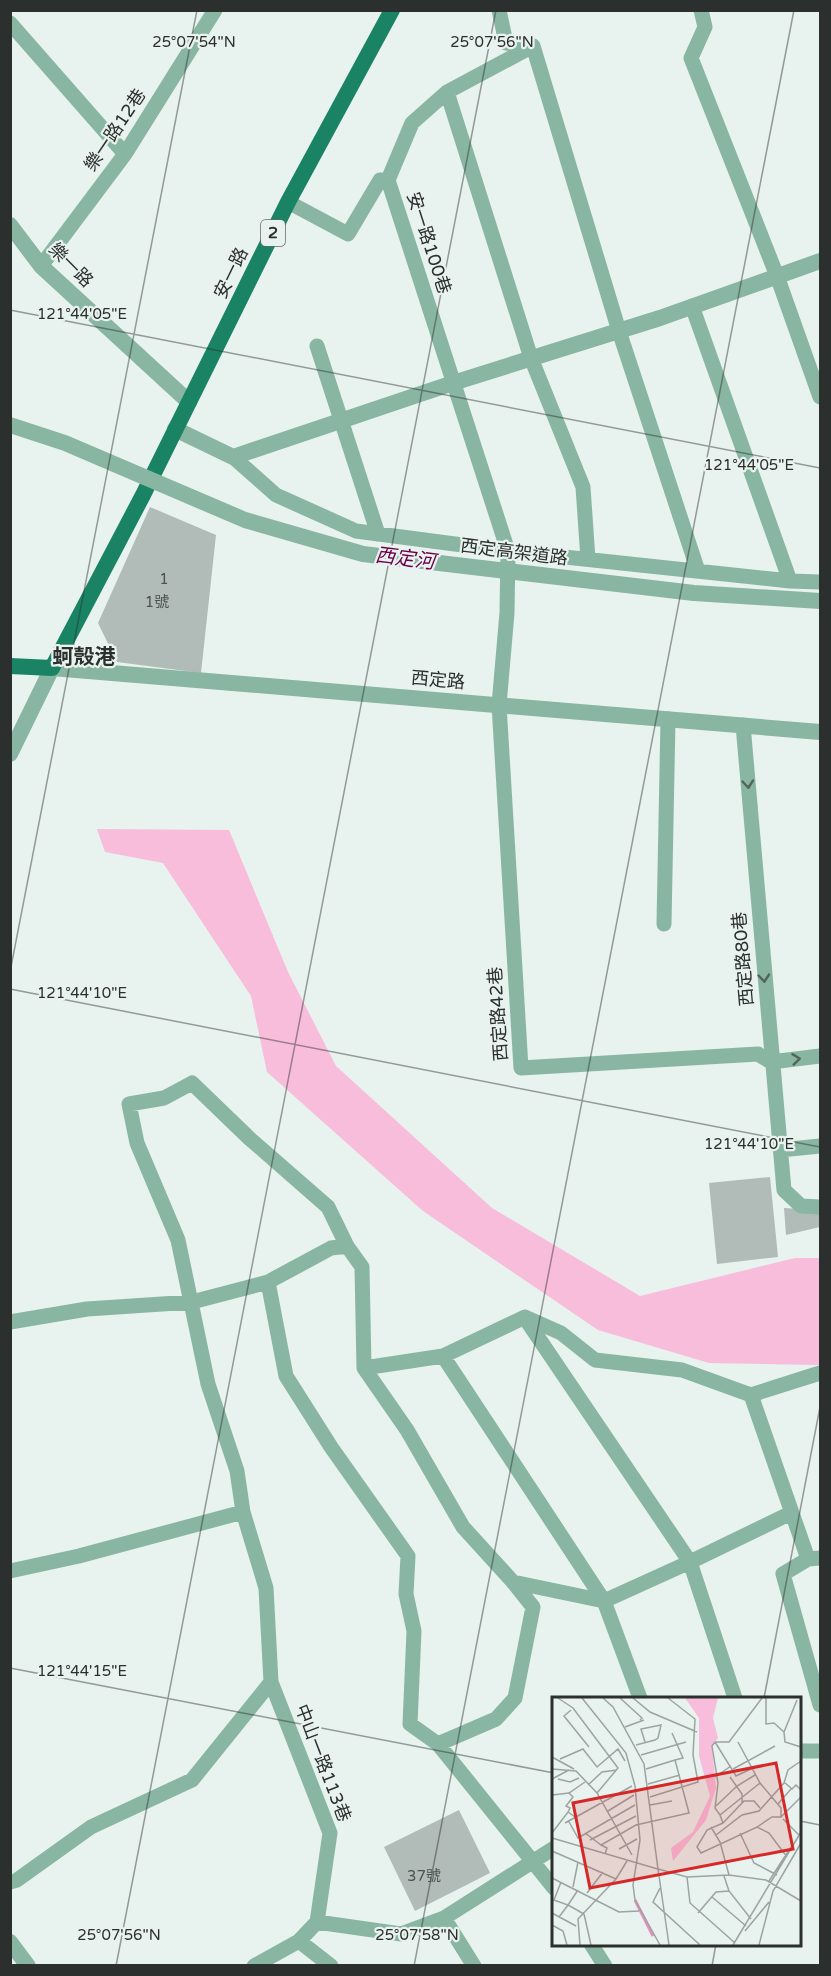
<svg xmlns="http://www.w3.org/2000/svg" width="831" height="1976" font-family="'Varela Round','Noto Sans TC',sans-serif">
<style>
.green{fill:#f7bdda}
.building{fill:#b1bbb7}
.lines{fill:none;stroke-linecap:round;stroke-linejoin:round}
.service{stroke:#89b5a3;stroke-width:15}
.minor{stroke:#89b5a3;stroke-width:16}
.tertiary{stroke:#89b5a3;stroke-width:16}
.primary{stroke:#1a8364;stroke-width:16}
.tertiary-bridge{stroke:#89b5a3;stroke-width:16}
.oneway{stroke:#51655c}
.ticks{fill:none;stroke:#2b2f2d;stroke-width:1.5;stroke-opacity:0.45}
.labels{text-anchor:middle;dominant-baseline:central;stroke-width:4.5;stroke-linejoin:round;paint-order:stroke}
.number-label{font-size:15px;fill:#4c5250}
.shield{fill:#e8f2ee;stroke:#646a67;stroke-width:1.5}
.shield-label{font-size:16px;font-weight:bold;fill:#2b2f2d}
.street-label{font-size:18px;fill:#2b2f2d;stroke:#e8f2ee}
.water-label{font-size:20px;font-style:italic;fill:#6e004a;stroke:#e8f2ee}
.quarter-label{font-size:21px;font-weight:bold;fill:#2b2f2d;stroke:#e8f2ee}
.inset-river{fill:none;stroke:#e68dbc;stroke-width:3}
.inset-road{fill:none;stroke:#9ca4a1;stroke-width:1.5}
.view{fill:#d62828;fill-opacity:0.15;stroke:#d62828;stroke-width:3}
.inset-edge{fill:none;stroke:#2b2f2d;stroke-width:3}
.ticks-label{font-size:15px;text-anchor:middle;fill:#2b2f2d;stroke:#e8f2ee;stroke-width:4.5;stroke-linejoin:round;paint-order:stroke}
</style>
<rect width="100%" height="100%" fill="#e8f2ee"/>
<!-- green -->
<path class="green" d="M97 829 229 830 288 972 336 1066 492 1208 640 1296 795 1258H820V1365L709 1363 598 1330 423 1211 267 1072 251 996 163 863 105 852Z"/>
<!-- building -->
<path class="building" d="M150 507 216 535 201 673 117 662 98 623Z
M770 1177 778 1257 717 1264 709 1183Z
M784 1208 820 1210V1227L786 1235Z
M459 1810 490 1873 415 1911 384 1847Z"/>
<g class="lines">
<!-- service -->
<path class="service" d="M499 10 506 43 533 46
M701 10 705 27 691 58 777 276 820 397
M10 23 125 154
M533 46 619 331 698 571
M447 92 531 358 583 487 588 559
M388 180 412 123 447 92 533 46
M288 202 348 234 380 180H388L508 551 507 613 499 705 521 1068 758 1054 771 1062
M41 266 125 154 215 10
M692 306 790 581
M317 346 378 534
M233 457 276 495 356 531 508 551 790 581 820 582
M743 725 784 1190 801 1206 820 1207
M664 924 668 719
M771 1062 820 1056
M780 1150 820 1146
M268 1282 286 1376 331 1447 408 1556 406 1594 414 1631 410 1724 438 1744 554 1888
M525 1318 690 1562 735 1698
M10 1322 87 1309 192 1302 268 1282 331 1248 347 1246
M364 1368 407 1430 463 1527 513 1582 533 1607 515 1698 496 1719 438 1744
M751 1395 808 1559
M820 1558 808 1559 783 1574 820 1705
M10 1571 79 1556 243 1512
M513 1582 604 1601 690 1562 791 1513
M271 1682 330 1833 317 1922 401 1934 444 1918 554 1848
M640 1698 604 1601 443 1356 525 1317 561 1333 595 1360 682 1370 751 1395 820 1373
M800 1751H820
M10 1882 17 1880 91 1827 192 1780 271 1682 266 1588 243 1512 237 1471 208 1384 178 1240 137 1143 129 1104 164 1098 192 1083 249 1138 328 1207 347 1246 362 1267 364 1368 443 1356
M444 1918 474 1966
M317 1922 299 1941 331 1966
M591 1944 605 1966
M254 1966 299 1941"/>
<!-- minor -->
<path class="minor" d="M10 225 41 266 189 402
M175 429 233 457 453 383 660 318 820 261"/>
<!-- tertiary -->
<path class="tertiary" d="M10 754 52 668 820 732
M10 1942 28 1966"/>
<!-- primary -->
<path class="primary" d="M10 666 52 668 143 495 288 202 392 10"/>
<!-- tertiary-bridge -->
<path class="tertiary-bridge" d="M10 425 65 443 245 520 363 554 694 593 820 601"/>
</g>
<!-- one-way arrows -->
<defs><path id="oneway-chevron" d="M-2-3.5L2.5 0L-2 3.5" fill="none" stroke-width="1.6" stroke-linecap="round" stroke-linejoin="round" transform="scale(1.5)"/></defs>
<g class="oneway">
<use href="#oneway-chevron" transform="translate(748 784) rotate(85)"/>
<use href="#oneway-chevron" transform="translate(764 978) rotate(85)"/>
<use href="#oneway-chevron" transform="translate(796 1059) rotate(-7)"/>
</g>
<!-- ticks -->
<path class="ticks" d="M10 310 820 468M10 972 197 10M10 989 820 1147M10 1668 554 1773M764 1698 820 1407M800 1821 820 1825M116 1966 496 10M414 1966 794 10M712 1966 716 1944"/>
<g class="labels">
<!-- number labels -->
<g class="number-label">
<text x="164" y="579">1</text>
<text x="157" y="602">1號</text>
<text x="424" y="1876">37號</text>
</g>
<!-- shield labels -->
<rect class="shield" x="261" y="220" width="24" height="26" rx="4.5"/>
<g class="shield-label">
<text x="273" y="233">2</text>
</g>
<!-- street labels -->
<g class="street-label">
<text transform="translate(115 130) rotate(-56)">樂一路12巷</text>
<text transform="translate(429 243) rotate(72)">安一路100巷</text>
<text transform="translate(71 265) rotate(45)">樂一路</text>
<text transform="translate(231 273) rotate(-64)">安一路</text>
<text transform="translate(514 552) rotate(7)">西定高架道路</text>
<text transform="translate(438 680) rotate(5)">西定路</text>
<text transform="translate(743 959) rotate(-95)">西定路80巷</text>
<text transform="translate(498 1014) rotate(-94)">西定路42巷</text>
<text transform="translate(323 1763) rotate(69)">中山一路113巷</text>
</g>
<!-- water labels -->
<g class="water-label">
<text transform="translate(405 559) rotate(7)">西定河</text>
</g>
<!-- quarter labels -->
<g class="quarter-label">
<text x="84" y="657">蚵殼港</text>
</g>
</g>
<!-- overview -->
<g transform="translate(552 1697)">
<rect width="249" height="249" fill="#e8f2ee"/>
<path d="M133 1H166L161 21 166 41 160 49 164 91 154 123 121 164 119 151 141 135 158 99 147 59V21Z" fill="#f7bdda"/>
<path class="inset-river" d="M83 203 101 239"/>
<path class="inset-road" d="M6 1 21 11 66 71 45 96M30 1 74 56 83 89 88 143 81 188 83 203 108 248M51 1 61 10 92 67 106 172 135 180 177 178 214 183 249 204M68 1 90 21 88 23M81 1 98 15 145 35M214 1V27L222 26 232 35 233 45 249 50M19 13 12 19 37 50M73 30 92 23M232 35 245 3M120 36 131 61 123 63M163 45 160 49 166 86 163 111 168 118 208 86M163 45H177L210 1M163 45 184 79 201 71M186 45 208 86 229 111V120H220L205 130M84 48 103 43 106 41 109 28 89 32 93 45M89 58 134 45M0 60 22 72M8 62 31 52 45 70 66 52 73 64M0 72 24 74 45 96 80 158M181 72 223 49M163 80 179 69M178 80 190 97V107M0 82 17 73M6 82 18 85 27 81M232 85 240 92 244 88 249 93M96 87 128 78M36 88 50 75 65 73M0 98 17 96 33 85M98 100 146 85 141 58 143 22 116 1M226 107 239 92M98 108 120 104M164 109 185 89 203 78M56 114 82 98M16 115 18 111 14 109 21 100 17 96M168 118 171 126 155 133 145 150 149 156 205 130 217 136 235 160M229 120 249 100M231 122 247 138M16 123 26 141 83 108M13 126 80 89M171 126 192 104H202L208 111M159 130 168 145 177 178M0 136 16 115 23 120M33 136 49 148M188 136 202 166 225 178M164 138 190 118 207 114 232 86 236 73 249 64M0 141 106 172 117 248M38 143 84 119M67 152 85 142M0 154 64 182M53 157 55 151 49 148 84 128 137 116 123 63 94 72M172 179 177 194 199 222M135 180 138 206 183 246M0 181 67 215 87 214M217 184 239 150M21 190 26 165M108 191 101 205 148 248M26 193 16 208 32 217M35 196 51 175M160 200 194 229M0 216 24 229M146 216 164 195 177 194M32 217 39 248M7 220 16 208 2 203 9 185M0 228 11 234 15 248M193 234 217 205M28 248 26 222 64 182 75 164M181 248 249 135M207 248 221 194 249 146"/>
<path class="view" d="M224 66 241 152 38 191 21 106Z"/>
<rect width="249" height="249" class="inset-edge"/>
</g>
<g class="ticks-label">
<text x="194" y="47">25°07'54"N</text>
<text x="492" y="47">25°07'56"N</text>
<text x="82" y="319">121°44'05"E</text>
<text x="749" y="470">121°44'05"E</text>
<text x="82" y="998">121°44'10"E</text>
<text x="749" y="1149">121°44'10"E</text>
<text x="82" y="1676">121°44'15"E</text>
<text x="119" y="1940">25°07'56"N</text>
<text x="417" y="1940">25°07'58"N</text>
</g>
<!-- border -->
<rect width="831" height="1976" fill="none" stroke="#2b2f2d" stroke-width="24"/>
</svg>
